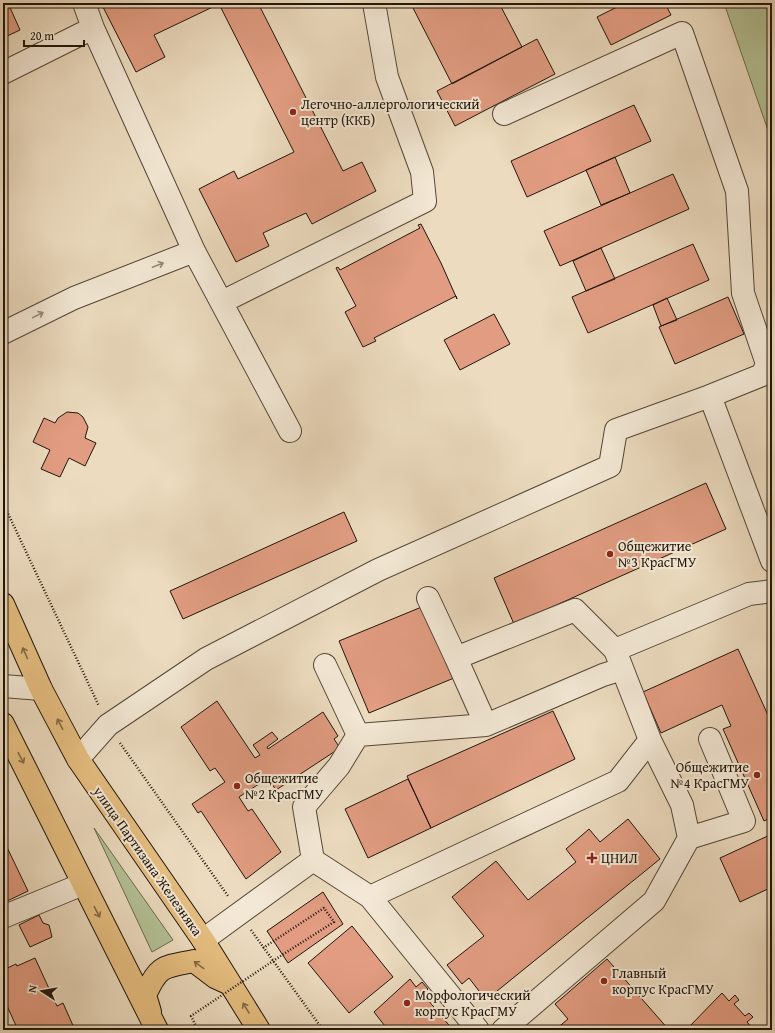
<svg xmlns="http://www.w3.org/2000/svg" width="775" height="1033" font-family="'Gentium Book Plus',serif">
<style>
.green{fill:#b4c195;stroke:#6a6c50}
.building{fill:#e19c81;stroke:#20160a}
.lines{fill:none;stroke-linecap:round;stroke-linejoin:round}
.minor-casing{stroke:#534737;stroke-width:24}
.major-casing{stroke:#20160a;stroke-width:24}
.path{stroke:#20160a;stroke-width:2.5;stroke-dasharray:1 2;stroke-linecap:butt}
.minor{stroke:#f3e8d5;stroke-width:22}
.major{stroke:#e6be80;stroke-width:22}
.path-bridge{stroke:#20160a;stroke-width:2.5;stroke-dasharray:1 2;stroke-linecap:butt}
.oneway{stroke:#948a7a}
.oneway2{stroke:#836a45}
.poi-dot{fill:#8f2418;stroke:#f3e8d5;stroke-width:1.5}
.labels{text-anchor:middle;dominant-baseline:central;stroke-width:4;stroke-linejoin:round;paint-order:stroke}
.poi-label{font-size:14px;fill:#20160a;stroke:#f3e8d5;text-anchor:start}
.street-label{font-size:14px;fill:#20160a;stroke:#f3e8d5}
</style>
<rect width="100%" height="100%" fill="#ecdbbf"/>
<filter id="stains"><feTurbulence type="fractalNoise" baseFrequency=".005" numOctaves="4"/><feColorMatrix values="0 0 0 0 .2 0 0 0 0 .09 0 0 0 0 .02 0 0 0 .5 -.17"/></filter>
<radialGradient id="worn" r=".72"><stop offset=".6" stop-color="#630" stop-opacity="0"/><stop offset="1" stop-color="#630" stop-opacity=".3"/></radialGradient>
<!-- green -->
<path class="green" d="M724 3H772V142Z
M94 828 173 940 152 952Z"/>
<!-- building -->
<path class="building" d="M3 3H8L20 30 3 38Z
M110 3H258L343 171 362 162 376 191 312 224 306 213 263 233 269 246 236 262 199 189 234 171 238 179 294 152 219 4 154 35 165 57 136 72 103 7Z
M417 3H499L522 47 452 84 412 6Z
M625 3H665L671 15 611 45 597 17Z
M537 39 555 74 455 126 437 91Z
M634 105 651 141 527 197 511 161Z
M615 157 630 193 601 205 586 170Z
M673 174 689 209 560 266 544 231Z
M421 224 441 263 457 299 456 296 374 338 376 341 363 347 345 312 356 306 336 268 338 267 340 270 420 228 418 225Z
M693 244 709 280 588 333 572 297Z
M601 248 615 279 586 291 573 261Z
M728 297 744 334 675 364 659 327Z
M667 298 677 320 661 326 653 305Z
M494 314 510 344 460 370 444 340Z
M67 412 78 413 83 417 88 427 85 438 96 443 85 466 69 458 60 477 41 469 50 450 33 442 44 418 55 423 58 418Z
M706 483 726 529 514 624 494 578Z
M344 512 357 541 183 619 170 591Z
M424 606 454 678 369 713 339 641Z
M738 649 772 724V817L764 821 723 729 731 726 722 705 661 733 643 692Z
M217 701 255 758 260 755 253 745 272 732 278 739 267 747 268 749 323 712 338 736 334 739 340 748 276 790 268 778 239 797 248 811 252 809 281 852 246 879 201 811 198 813 192 804 225 782 215 768 210 771 181 727Z
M553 711 575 759 431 828 407 776Z
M408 779 431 828 368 858 345 809Z
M628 819 660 859 486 1000 469 978 462 984 447 965 484 936 452 897 496 861 528 900 576 862 566 849 589 829 600 842Z
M772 834V887L740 902 720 858Z
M3 839 28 891 3 903Z
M323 892 343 924 288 963 267 931Z
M39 915 43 923 49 925 52 937 30 947 19 925Z
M352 926 393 977 349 1013 308 963Z
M35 958 57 1006 63 1003 75 1030H18L3 997V970L16 964 17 966Z
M607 959 669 1030H555L568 1019 555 1004Z
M410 979 416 987 422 982 428 989 423 994 453 1030H388L374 1012Z
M722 993 729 1001 735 995 739 1000 734 1004 745 1016 749 1013 753 1017 747 1022 754 1030H686Z"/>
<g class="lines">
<defs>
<path id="minor" d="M84 3 93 28 194 251 290 431
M3 73 93 28
M504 114 682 33 737 191 743 293 767 364 762 375 710 396 772 561
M222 302 425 201 422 172 387 77 374 3
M3 333 74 298 194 251
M428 598 456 658 575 610 615 650 650 740
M615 650 749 594 772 591
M456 658 486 725
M325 665 358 735 339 766 304 807 313 860 370 897 478 1030
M3 686 41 689
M358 735 486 725 603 675 622 669
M78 759 108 725 206 659 378 570 610 466 616 430 710 396
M689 838 744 821 710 739
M370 897 618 781 650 740 682 805 689 838 654 901 503 1030
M3 917 83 884
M203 940 313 860"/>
<path id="major" d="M3 604 41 689 78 759 203 940 259 1030
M3 724 157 1030
M150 1012 145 995C159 965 163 967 194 961L215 977 228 983"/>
</defs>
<!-- minor casing -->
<use href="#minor" class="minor-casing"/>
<!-- major casing -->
<use href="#major" class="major-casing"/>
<!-- path -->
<path class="path" d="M3 503 99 706
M120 743 228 896
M251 930 323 1030
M263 948 324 908 334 922 282 955"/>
<!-- minor -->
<use href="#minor" class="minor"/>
<!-- major -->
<use href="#major" class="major"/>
<!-- path-bridge -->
<path class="path-bridge" d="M198 1030 191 1016 282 955"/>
</g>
<!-- one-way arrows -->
<defs><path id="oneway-shaft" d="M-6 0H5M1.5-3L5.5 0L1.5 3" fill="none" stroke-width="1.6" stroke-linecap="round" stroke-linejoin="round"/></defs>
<g class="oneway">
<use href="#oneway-shaft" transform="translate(158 265) rotate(-21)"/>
<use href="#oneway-shaft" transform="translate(38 315) rotate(-26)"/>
</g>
<g class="oneway2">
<use href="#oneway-shaft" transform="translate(25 653) rotate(-114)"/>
<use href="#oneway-shaft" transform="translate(60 724) rotate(-117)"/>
<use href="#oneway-shaft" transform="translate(21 758) rotate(62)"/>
<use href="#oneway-shaft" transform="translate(97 912) rotate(63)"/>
<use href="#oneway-shaft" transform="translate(199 965) rotate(-144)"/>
<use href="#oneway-shaft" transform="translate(246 1008) rotate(-121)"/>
</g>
<!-- markers -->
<g class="poi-dot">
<circle cx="293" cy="112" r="4"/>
<circle cx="610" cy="554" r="4"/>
<circle cx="757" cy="775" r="4"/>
<circle cx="237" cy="786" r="4"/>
<path d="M590 852h4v4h4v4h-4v4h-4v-4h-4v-4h4z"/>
<circle cx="604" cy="981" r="4"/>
<circle cx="407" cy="1003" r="4"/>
</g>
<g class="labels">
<!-- poi labels -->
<g class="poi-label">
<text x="301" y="104">Легочно-аллергологический<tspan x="301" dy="16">центр (ККБ)</tspan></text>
<text x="618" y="546">Общежитие<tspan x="618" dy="16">№3 КрасГМУ</tspan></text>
<text x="749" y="767" text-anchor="end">Общежитие<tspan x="749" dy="16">№4 КрасГМУ</tspan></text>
<text x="245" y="778">Общежитие<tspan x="245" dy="16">№2 КрасГМУ</tspan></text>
<text x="601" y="858">ЦНИЛ</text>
<text x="612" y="973">Главный<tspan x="612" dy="16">корпус КрасГМУ</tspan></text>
<text x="415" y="995">Морфологический<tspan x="415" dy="16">корпус КрасГМУ</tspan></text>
</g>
<!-- street labels -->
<g class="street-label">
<text transform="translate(148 861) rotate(55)">улица Партизана Железняка</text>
</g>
</g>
<!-- margin -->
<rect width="775" height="1033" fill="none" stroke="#ecdbbf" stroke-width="16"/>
<rect x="4" y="4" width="767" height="1025" fill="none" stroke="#20160a" stroke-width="2"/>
<rect x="8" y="8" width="759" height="1017" fill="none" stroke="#20160a"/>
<!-- north arrow -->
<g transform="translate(42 991) rotate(282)" stroke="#f3e8d5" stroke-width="3" paint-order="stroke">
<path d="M0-3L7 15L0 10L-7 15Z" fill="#20160a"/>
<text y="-6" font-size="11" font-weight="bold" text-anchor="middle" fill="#20160a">N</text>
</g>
<!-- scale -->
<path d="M24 40v6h60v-6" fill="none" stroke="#20160a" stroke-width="2"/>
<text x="30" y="40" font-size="12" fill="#20160a" stroke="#f3e8d5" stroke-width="3" paint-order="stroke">20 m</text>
<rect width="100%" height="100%" filter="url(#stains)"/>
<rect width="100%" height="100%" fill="url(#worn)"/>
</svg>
